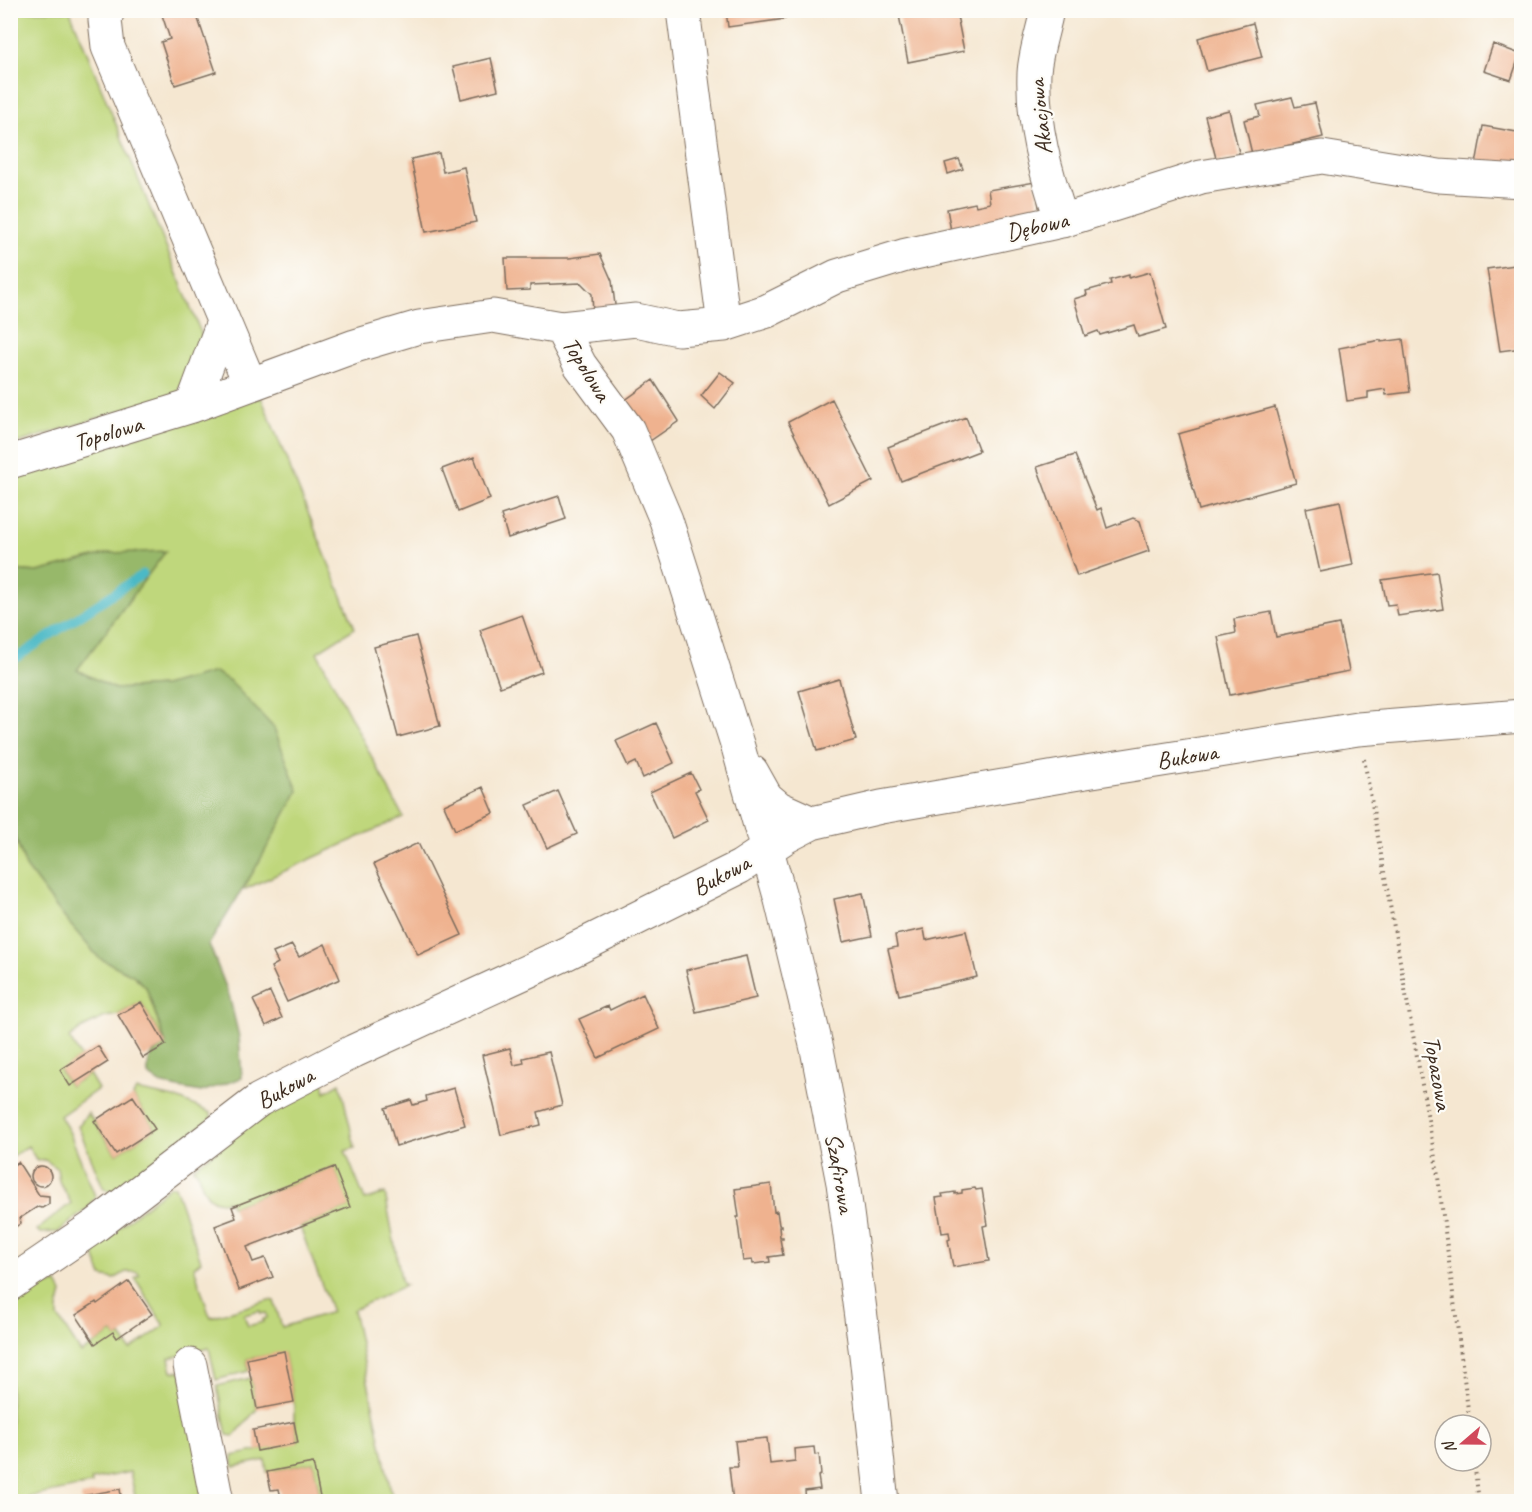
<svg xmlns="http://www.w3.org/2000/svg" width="1532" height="1512" font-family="Caveat,sans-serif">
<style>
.green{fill:#bfd77b;stroke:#7d804c;stroke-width:1.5;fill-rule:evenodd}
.forest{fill:#97b86b;stroke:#697144;stroke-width:1.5}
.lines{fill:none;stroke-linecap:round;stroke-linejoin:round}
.stream{stroke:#4bb9c6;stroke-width:9}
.building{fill:#efb28f}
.minor-casing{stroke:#7c6c5d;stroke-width:35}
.path{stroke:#7c6c5d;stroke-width:4;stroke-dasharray:1.5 4.5;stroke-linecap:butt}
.minor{stroke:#fff;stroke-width:33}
.labels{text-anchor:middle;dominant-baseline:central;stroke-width:4.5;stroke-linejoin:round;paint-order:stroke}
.street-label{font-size:24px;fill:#3b2a1e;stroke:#fdfcf7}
</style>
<rect width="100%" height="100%" fill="#fdfcf7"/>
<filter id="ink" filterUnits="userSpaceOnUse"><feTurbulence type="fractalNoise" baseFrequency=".0167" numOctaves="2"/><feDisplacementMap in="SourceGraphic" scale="12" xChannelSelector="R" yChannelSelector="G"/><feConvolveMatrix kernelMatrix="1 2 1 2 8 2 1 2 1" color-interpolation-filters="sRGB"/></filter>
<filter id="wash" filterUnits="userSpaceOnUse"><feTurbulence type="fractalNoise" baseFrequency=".008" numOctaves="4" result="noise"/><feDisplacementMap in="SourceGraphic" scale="24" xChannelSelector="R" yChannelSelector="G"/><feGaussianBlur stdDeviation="1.35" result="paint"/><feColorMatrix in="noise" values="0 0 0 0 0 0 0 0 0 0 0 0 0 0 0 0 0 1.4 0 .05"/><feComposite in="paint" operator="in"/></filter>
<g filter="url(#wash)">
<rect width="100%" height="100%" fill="#f5e7d1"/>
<!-- green -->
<path class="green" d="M11 11H70L203 338 178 393 11 445Z
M261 397 355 628 317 652 403 817 243 890 298 791 215 672 164 686 115 689 76 670 165 552 109 553 38 572 11 570V474Z
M10 825 26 867 63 916 99 958 133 975 146 987 166 1045 141 1002 118 1015 105 1017 84 1027 69 1038 81 1057 60 1071 70 1086 89 1074 98 1089 60 1116 69 1131 95 1196 89 1207 58 1232 40 1233 37 1230 71 1203 59 1181 57 1168 45 1160 37 1161 28 1146 11 1157Z
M323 1080 325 1092 340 1083 355 1148 345 1151 365 1200 385 1193 402 1284 406 1285 353 1310 393 1501H321L313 1463 267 1472 265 1460 234 1467 232 1456 298 1442 294 1422V1402L284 1352 247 1359 249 1371 216 1380 209 1348 169 1358 172 1372 181 1371 208 1501H136L130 1472 91 1480 92 1484 29 1497 30 1501H11L10 1297 40 1279 42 1285H51L56 1282 62 1293 58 1309V1317L81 1353 113 1332 117 1338 121 1335 130 1350 164 1326 135 1278 140 1275 137 1272H126L114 1279 102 1276 95 1258V1247L170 1186H175L201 1261 194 1267 208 1311 211 1317 269 1300 274 1301 282 1327 332 1312 300 1227 349 1207 334 1167 232 1207 228 1201C207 1206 202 1187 197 1171L193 1168 257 1120ZM260 1311 261 1314 266 1313 267 1318 263 1319V1322L248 1326 244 1315Z
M136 1090 179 1099 211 1113V1118L113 1192 106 1190 103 1187 78 1126 88 1113 116 1154 155 1129 133 1096Z
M251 1378 257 1409 234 1436 227 1435 217 1386Z"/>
<!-- forest -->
<path class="forest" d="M166 551 77 670 115 689 164 686 215 672 230 681 274 728 298 791 255 869 209 944 229 995 239 1037 242 1078 201 1092 163 1085 148 1075C147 1057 151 1053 166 1044L146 987 133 975 99 958 63 916 26 867 11 825V570L38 572 109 553Z"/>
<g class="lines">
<!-- stream -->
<path class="stream" d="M10 662 143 574"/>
</g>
<g id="blocks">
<!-- building -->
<path class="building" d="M167 10H195L216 72 175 85 161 42 170 39 161 12Z
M726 10H784L785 19 728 27Z
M898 10H956L964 51 908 62Z
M1253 23 1262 57 1207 71 1198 38Z
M1493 44 1520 54 1511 80 1484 71Z
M491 58 498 90 461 99 453 67Z
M1292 97 1295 107 1315 103 1323 137 1252 154 1244 120 1260 116 1257 105Z
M1229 110 1240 157 1217 162 1205 116Z
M1483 126 1522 133V169L1476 164Z
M439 153 443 172 464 167 476 222 426 232 411 159Z
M959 159 963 169 948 174 945 163Z
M1035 182 1040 213 951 231 947 209 975 203 976 206 990 203 988 190Z
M600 254 612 281 616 313H593L592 294 581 283 530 285V290L507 291 505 258H569Z
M1522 264V348L1500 351 1487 269Z
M1150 272 1166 329 1138 337 1134 325 1100 335 1098 331 1085 336 1074 299 1087 295 1086 291 1111 284 1110 280 1129 275V278Z
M1403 339 1410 392 1386 395 1385 389 1368 392V398L1347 401 1339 348 1381 340V342Z
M720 372 735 383 715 409 701 396Z
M653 380 679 421 650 441 624 401Z
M832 399 873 481 829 504 788 422Z
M1275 407 1296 483 1199 510 1178 434Z
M966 417 979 451 901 481 888 447Z
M1075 455 1097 510 1101 508 1107 528 1133 518 1140 521 1149 551 1077 576 1037 467Z
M474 457 490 499 458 512 442 469Z
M559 496 566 519 508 538 501 515Z
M1340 501 1353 565 1320 572 1306 508Z
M1437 572 1443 609 1398 616 1396 604 1387 605 1382 580Z
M1271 612 1276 637 1339 624 1349 671 1230 695 1218 637 1236 633 1234 619Z
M522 615 542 672 500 687 480 630Z
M416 636 440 726 398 737 374 647Z
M839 679 856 740 817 751 799 691Z
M656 723 674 763 643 778 636 762 628 766 616 741Z
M691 773 699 789 695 791 709 820 672 838 650 792Z
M483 787 494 813 455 830 444 805Z
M558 791 577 834 547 848 527 805Z
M418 843 462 935 418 955 374 864Z
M863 893 872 936 843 942 834 899Z
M924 929 926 940 966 931 977 977 899 995 888 949 897 947 895 935Z
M325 944 340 979 287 1002 271 967 278 963 273 953 292 945 299 957Z
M746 956 756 998 696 1012 686 970Z
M270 992 282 1018 266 1026 253 1000Z
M643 994 659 1029 598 1058 579 1019 608 1006 610 1010Z
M141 1002 166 1045 143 1058 118 1015Z
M98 1046 108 1062 70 1086 60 1070Z
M510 1048 514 1065 524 1063 523 1058 549 1052 562 1105 538 1112 541 1125 501 1135 482 1055Z
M454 1088 465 1125 396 1146 385 1108 411 1100 413 1105 427 1101 426 1096Z
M133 1096 155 1129 116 1154 94 1121Z
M18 1162 39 1195 49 1196V1204L42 1208 37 1207 20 1218 21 1223 14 1228 10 1226V1167Z
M31 1176a10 10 0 1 1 20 0a10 10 0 1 1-20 0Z
M334 1167 350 1207 247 1247 253 1262 265 1258 273 1277 239 1290 215 1226 236 1218 232 1207Z
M771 1184 774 1212 777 1211 779 1225H781V1227H779L780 1237H783V1239H780L783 1255 769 1257 770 1262 753 1264 752 1260 743 1261 737 1217H739L735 1189Z
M975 1188 976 1190 982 1189 988 1225 983 1226 989 1261 953 1267 948 1240 950 1239 949 1232 942 1233 936 1198 943 1197 942 1194 955 1192V1194L962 1193V1190Z
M129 1281 152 1314 117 1338 113 1332 95 1344 76 1315 96 1302 97 1304Z
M284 1351 294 1402 257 1409 247 1359Z
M294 1422 298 1443 257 1451 253 1430Z
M767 1438 770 1464 795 1461 794 1449 814 1447 815 1455 819 1454 821 1475 818 1476 820 1489 805 1491 806 1502H733L729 1467H738L735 1441Z
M313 1463 321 1502H282L279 1489 271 1490 267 1472Z
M120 1489 122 1502H82L81 1496Z"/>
</g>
</g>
<g filter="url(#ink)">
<use href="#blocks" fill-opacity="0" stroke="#7c6c5d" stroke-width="1.5"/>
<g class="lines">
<defs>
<path id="minor" d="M108 10 105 20 108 47 250 384
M683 10 724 325
M1047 10C1043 31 1035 53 1034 73 1032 124 1046 174 1062 221
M561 328 580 365 628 430 666 520 738 747 781 900 817 1049 843 1183 866 1355 882 1502
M192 406 223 322
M10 462 192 406 355 346 419 327 493 316 561 328 636 320 678 329 724 325 767 311 837 276 906 255 1062 221 1201 177 1322 157 1439 176 1522 181
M752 772 766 797 779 808 812 823
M10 1284 95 1226 259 1100 354 1051 565 954 740 867 787 836 812 823 881 807 1073 774 1358 729 1522 716
M190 1365 217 1502"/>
</defs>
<!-- minor casing -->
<use href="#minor" class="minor-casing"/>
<!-- path -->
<path class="path" d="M1364 759 1437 1169 1470 1425
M1474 1461 1479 1502"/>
<!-- minor -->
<use href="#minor" class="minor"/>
</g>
</g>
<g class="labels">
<!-- street labels -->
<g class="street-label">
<text transform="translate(1040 117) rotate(-96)">Akacjowa</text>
<text transform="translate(1037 226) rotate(-13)">Dębowa</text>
<text transform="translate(587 369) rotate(58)">Topolowa</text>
<text transform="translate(108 433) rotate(-17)">Topolowa</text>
<text transform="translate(1187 756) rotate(-9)">Bukowa</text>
<text transform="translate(721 875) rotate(-28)">Bukowa</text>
<text transform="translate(1438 1073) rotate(80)">Topazowa</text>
<text transform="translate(285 1088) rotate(-29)">Bukowa</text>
<text transform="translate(840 1173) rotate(80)">Szafirowa</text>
</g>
</g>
<!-- margin -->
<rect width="1532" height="1512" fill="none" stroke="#fdfcf7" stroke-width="36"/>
<!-- north arrow -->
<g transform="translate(1463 1443) rotate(250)"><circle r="28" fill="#fdfcf7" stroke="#afa8a0" stroke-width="1.5"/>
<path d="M0-4.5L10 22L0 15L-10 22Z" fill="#d1495b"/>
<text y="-9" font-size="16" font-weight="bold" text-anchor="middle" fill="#3b2a1e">N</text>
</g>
</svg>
